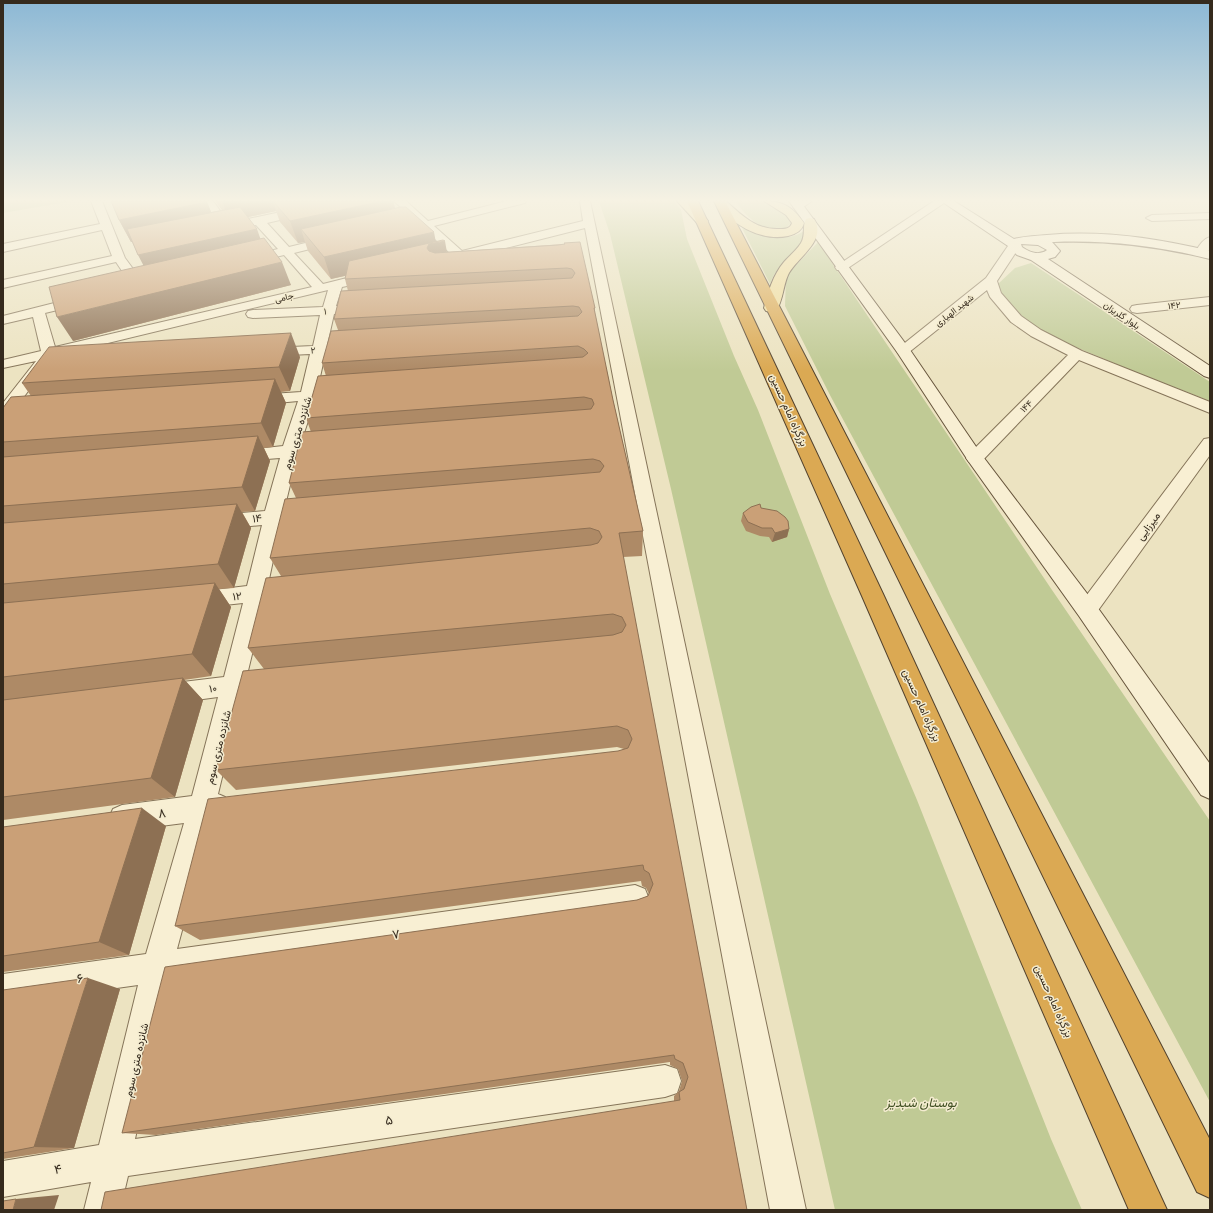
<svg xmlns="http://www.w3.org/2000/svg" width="1213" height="1213" font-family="Merriweather,Vazirmatn,serif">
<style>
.green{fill:#c0ca95}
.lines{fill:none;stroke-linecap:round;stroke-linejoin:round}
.street-casing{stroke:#857459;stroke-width:2}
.secondary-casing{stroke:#67553c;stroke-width:2}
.primary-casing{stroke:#53422d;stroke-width:2}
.highway-casing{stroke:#53422d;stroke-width:2}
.street{fill:#f8efd3;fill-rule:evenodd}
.secondary{fill:#f8efd3;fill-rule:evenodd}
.primary{fill:#efdb99;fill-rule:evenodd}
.highway{fill:#dba953;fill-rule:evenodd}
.wall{fill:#ae8a66}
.shaded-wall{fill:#8d7053}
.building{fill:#caa077;stroke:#8d7053}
.labels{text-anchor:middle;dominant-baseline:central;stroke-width:3;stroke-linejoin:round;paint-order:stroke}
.far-street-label{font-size:9px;fill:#352a1d;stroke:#f4ecd0}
.street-label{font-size:11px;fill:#352a1d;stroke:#f4ecd0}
.near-street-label{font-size:13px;fill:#352a1d;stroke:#f4ecd0}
.near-park-label{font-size:13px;font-style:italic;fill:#425124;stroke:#f4ecd0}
</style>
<rect width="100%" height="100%" fill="#ece3c1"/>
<!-- green -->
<path class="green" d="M3 201H73L3 213Z
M599 201H674L681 210 687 239 734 356 758 410 830 594 917 800 1051 1139 1082 1210H835L671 489 610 234Z
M735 201H762L787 215 791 223 786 228C763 235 748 218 735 201Z
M742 228C759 235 791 244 806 229L807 239C793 253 777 264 770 284Z
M818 242 1052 590 1210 821V1102L831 397 785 306 786 276Z
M1031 263 1210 382V401C1170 385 1130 370 1090 353 1076 347 1060 341 1046 333 1029 323 1003 303 998 284L1015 268Z"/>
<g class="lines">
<defs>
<path id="street" d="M91 201H102L125 258 142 281H152L153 284 152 287 139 290 134 289 116 262 3 288V280L112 256 102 230 3 252V244L100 224Z
M202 201H213L229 223 332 201H353L348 204 267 223 289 247 334 236 338 238 340 240 338 242 294 253 323 284 347 278 352 279 353 282 352 285 342 287 336 306 347 307 349 310 347 313 334 314 327 345 337 346 339 349 337 352 325 354 317 391 327 392 329 395 327 398 315 400 300 445 309 446 312 450 309 454 297 456 284 510 293 511 295 516 293 521 281 523 268 584 276 586 279 592 276 598 265 600 247 675 254 677 257 684 254 691 242 694 218 794 225 797 229 806 225 815 212 819 177 949 635 885 645 889 649 899 645 909 635 913 169 980 135 1139 665 1065 677 1069 681 1081 677 1093 665 1097 128 1176 120 1210H84L91 1182 3 1197V1161L99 1145 138 985 3 1004V974L146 954 184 823 122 831 113 827 109 818 113 809 122 805 192 796 218 697 166 704 158 701 154 694 158 687 166 684 224 677 243 603 197 608 190 606 187 600 190 594 197 592 247 586 262 525 218 529 211 527 209 522 211 517 218 515 265 511 280 458 239 461 233 460 230 456 233 452 239 451 283 446 298 401 256 405 250 403 248 400 250 397 256 395 301 392 310 354 269 356 264 355 262 352 264 349 269 348 313 346 320 315 253 318 248 317 246 314 248 311 253 310 323 307 328 290 54 356 9 417 3 419V403L36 361 3 368V360L41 351 33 317 3 324V316L82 296 87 297 89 300 87 303 45 313 55 347 312 287 284 255 247 264 243 263 241 260 243 257 278 249 256 225 226 230 222 229Z
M394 201H406L428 221 507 201H526L525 203 434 226 462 251 583 221 580 201H590L806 1210H770L585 228 454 261 450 260 448 257 451 254Z
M798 201H812L802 208H794L793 206Z
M934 201H947L845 270H837L835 267Z
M1210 213V219L1152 221 1146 218 1152 215Z
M1210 237V249L1205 255H1197L1195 252C1199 246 1203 239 1210 237Z
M1014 242 1018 243 1020 246 997 281 1001 293 1021 316 1041 330 1082 351 1210 402V413L1079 360 981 462 975 464 969 462 966 458 969 454 1068 355 1031 336 1011 322 990 297 987 290 908 353 903 354 898 353 896 350 986 278 1010 243Z
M1210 297V305L1137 313 1132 312 1130 309 1132 306 1137 305Z
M1210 438V455L1094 616 1087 618 1080 616 1076 610 1080 604 1204 439Z"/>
<path id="secondary" d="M789 201H800L908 347 981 454 1095 604 1210 764V799L1201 795 1079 616 969 462 897 352Z
M941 201H954L1014 239C1025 236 1036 236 1047 235 1102 230 1157 238 1210 251V259C1158 246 1108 240 1054 242H1052L1060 251 1055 257 1048 259 1210 366V378L1204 376 1031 260 1017 255 1008 246ZM1021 244 1038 245 1047 250C1039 256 1029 252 1022 247Z"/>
<path id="primary" d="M677 201H689L708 221 706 224H698Z
M714 201H726C742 216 757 230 779 229 785 229 790 229 792 223L786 215 764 201C783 201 793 207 804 223 802 231 796 234 788 236 760 242 730 223 714 201Z
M810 218 814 219C828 241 795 259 788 275 783 286 783 301 776 311L771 312 766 311 764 308C768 292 773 275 784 262 789 256 796 251 801 243 806 235 802 226 806 219Z"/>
<path id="highway" d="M687 201H698L884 596 1167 1210H1129L862 596Z
M714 201H725L1210 1140V1198L1197 1192Z"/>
</defs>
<!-- street casing -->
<use href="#street" class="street-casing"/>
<!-- secondary casing -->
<use href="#secondary" class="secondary-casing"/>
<!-- primary casing -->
<use href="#primary" class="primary-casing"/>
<!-- highway casing -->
<use href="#highway" class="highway-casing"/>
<!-- street -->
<use href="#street" class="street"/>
<!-- secondary -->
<use href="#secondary" class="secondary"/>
<!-- primary -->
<use href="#primary" class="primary"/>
<!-- highway -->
<use href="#highway" class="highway"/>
</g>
<!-- wall -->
<path class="wall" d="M215 201H393L395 208 436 241 447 252 564 244 595 308V315L613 400 643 531 642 556 623 557 747 1210 674 1101V1096L679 1091 682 1081 678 1069 670 1065V1062L156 1135 122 1133 637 900 648 896 649 894 646 888 642 886 641 881 200 940 175 926 624 749 617 747 236 790 216 770 264 669 248 648 281 576 270 558 296 498 289 483 311 432 306 418 326 376 322 363 338 330 334 319 348 291 345 279V276L331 279 308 251 305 242 298 243 280 222 276 211 248 217 260 239 291 285 73 341 144 265 132 242H131L119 220 207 202 211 212 222 210Z
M300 357 290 391 281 392 286 403 273 447 264 448 270 461 255 511 242 512 251 528 234 588 219 589 231 607 211 676 184 680 203 700 175 797 3 820V408L31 396 22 383Z
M743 513 789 529 787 537 772 542 769 537 760 536 746 531 741 521Z
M166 826 129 955 3 972V827Z
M120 989 74 1148 3 1159V990Z"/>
<!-- shaded-wall -->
<path class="shaded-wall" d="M222 201H273L276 211 230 221Z
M383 201H393L398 221 301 229 305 242 298 243 290 221Z
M207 202 216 224 131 242 119 220Z
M257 229 265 252 150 278 138 255Z
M434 232 436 243 445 241 449 264 429 256 331 279 324 257Z
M282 262 291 285 73 341 57 317Z
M291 333 300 357 290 391 279 367Z
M275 379 286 403 273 447 261 423Z
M258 436 270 461 255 511 242 487Z
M237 504 251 528 234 588 218 564Z
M789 529 787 537 772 542 775 533Z
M215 583 231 607 211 676 192 654Z
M183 678 203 700 175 797 151 778Z
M142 808 166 826 129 955 99 942Z
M88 978 120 989 74 1148 34 1147Z
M59 1195 54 1210H13L16 1199Z"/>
<!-- building -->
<path class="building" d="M111 201H207V202L119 220Z
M273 201H383L290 221Z
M240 207 257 229 138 255 127 229Z
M401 207H406L434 232 324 257 301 229Z
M264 238 282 262 57 317 49 287Z
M443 240 445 241 429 244 427 248 429 251 435 253 558 245 565 244 564 243 580 242 595 308H594L613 400 643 531 619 533 747 1210H101L105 1192 680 1100 679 1092 684 1089 688 1077 683 1063 675 1059 674 1055 122 1133 165 967 637 900 648 896 653 884 649 873 644 870 643 865 175 926 208 799 618 751 628 748 632 739 628 730 617 726 216 770 243 671 613 635 622 632 626 625 622 617 613 614 248 648 266 578 591 545 598 543 602 537 599 531 590 528 270 558 285 499 600 472 604 466 600 461 593 459 289 483 302 432 591 409 594 404 592 399 584 397 306 418 318 376 583 357 588 353 584 349 578 346 322 363 331 331 578 316 582 312 579 307 573 306 334 319 341 291 572 278 575 273 572 269 567 268 345 279 349 261Z
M291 333 279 367 22 383 49 347Z
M275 379 261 423 3 442V408L11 397Z
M258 436 242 487 3 506V457Z
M237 504 218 564 3 584V523Z
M760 504 761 508 777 511 785 517 788 521 789 529 775 533 772 528H762L748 522 743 513 751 507Z
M215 583 192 654 3 677V603Z
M183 678 151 778 3 797V700Z
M142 808 99 942 3 956V827Z
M88 978 34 1147 3 1153V990Z
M16 1199 13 1210H3V1201Z"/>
<!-- sky -->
<linearGradient id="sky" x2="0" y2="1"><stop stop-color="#8cb8d5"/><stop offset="0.54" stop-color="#f6f2e3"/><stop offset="1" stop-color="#f6f2e3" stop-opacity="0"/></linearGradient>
<rect width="1213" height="371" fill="url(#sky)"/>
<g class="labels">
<!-- far-street labels -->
<g class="far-street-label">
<text transform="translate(284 297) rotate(-13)">جامی</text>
<text transform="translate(1174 305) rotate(-6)">۱۴۲</text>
<text transform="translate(954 310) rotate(-38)">شهید الهیاری</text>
<text transform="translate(325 311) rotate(-3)">۱</text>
<text transform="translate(1122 315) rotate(34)">بلوار گلریزان</text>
<text transform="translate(313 350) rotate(-3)">۲</text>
<text transform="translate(1026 406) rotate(-46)">۱۴۴</text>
</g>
<!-- street labels -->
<g class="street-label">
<text transform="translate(789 410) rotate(66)">بزرگراه امام حسین</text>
<text transform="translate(297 433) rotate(-73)">شانزده متری سوم</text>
<text transform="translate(257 518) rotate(-5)">۱۴</text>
<text transform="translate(1148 526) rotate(-54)">میرزایی</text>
<text transform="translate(237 596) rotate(-6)">۱۲</text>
<text transform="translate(213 688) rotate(-7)">۱۰</text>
<text transform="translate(922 705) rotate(66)">بزرگراه امام حسین</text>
<text transform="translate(218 747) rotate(-76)">شانزده متری سوم</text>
<text transform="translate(1054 1001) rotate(66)">بزرگراه امام حسین</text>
<text transform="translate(136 1060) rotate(-77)">شانزده متری سوم</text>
</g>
<!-- near-street labels -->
<g class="near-street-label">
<text transform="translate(162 813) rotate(-8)">۸</text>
<text transform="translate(396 934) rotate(-8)">۷</text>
<text transform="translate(80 978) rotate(-8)">۶</text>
<text transform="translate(389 1120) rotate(-8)">۵</text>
<text transform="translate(58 1169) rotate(-10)">۴</text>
</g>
<!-- near-park labels -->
<g class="near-park-label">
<text x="921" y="1102">بوستان شبدیز</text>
</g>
</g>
<!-- border -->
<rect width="1213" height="1213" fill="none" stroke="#352a1d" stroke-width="8"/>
</svg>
